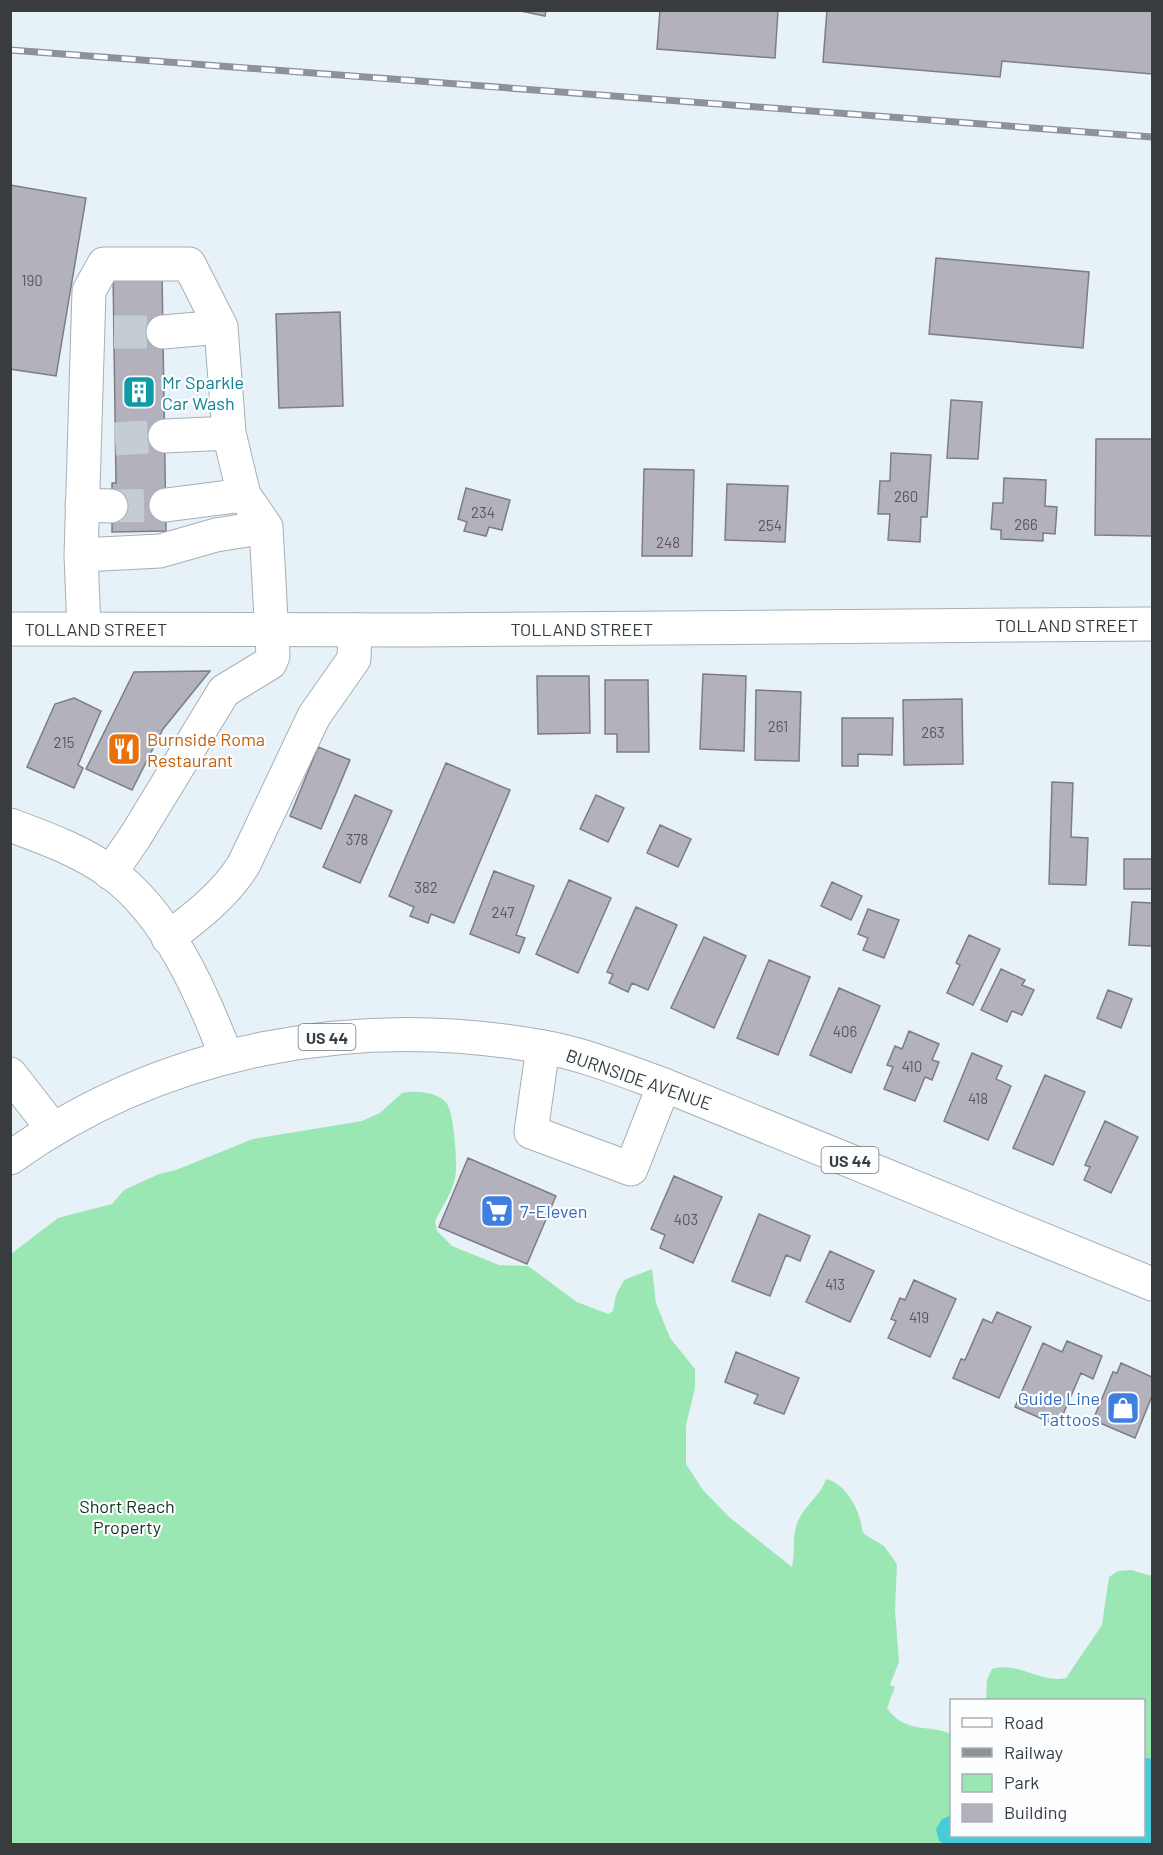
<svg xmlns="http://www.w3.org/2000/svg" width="1163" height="1855" font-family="Barlow,sans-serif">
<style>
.green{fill:#9ae7b3}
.water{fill:#49cbd7}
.building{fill:#b3b1bb;stroke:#7e7c85;stroke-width:1.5}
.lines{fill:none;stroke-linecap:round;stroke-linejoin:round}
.minor-tunnel{stroke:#c4cdd3;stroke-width:33;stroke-dasharray:33 16;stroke-linecap:butt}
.minor-casing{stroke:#a6afb7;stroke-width:35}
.major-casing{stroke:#a6afb7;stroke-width:35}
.minor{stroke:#fff;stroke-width:33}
.major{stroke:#fff;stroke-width:33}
.rail-casing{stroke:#8c9297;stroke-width:7}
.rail{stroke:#fbfdfe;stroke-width:4.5;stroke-dasharray:14;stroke-linecap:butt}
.labels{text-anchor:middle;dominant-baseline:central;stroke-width:4.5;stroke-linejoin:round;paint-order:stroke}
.number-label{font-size:15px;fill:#58595e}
.shield{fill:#fbfdfe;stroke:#737678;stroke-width:1.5}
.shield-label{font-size:16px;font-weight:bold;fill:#393c3f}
.culture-label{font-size:18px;fill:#0d838f;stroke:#fbfdfe;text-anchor:start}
.street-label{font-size:18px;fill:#393c3f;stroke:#fbfdfe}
.food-label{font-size:18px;fill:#c56008;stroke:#fbfdfe;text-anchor:start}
.shop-label{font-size:18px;fill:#366cbe;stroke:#fbfdfe;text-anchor:start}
.park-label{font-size:18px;fill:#0f331d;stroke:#fbfdfe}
</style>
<rect width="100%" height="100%" fill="#e7f1f8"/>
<!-- green -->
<path class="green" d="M408 1092C419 1091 440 1093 447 1104 454 1114 458 1165 455 1178 452 1193 442 1207 435 1221L437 1231 452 1246 499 1265 528 1266 577 1302 608 1314 613 1311 616 1295 624 1280 652 1269 656 1303 670 1338 695 1369V1388L686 1425V1464L703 1490 729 1517 792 1567C796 1550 791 1535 799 1519 806 1504 821 1495 826 1479 844 1484 855 1502 860 1519 862 1525 861 1528 864 1534L884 1546 897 1564 895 1610 899 1662 890 1685 895 1687 887 1708C905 1734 928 1724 951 1734V1815L942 1819 939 1841 944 1844H11V1254L58 1218 112 1204 124 1190 159 1174 176 1170 253 1139 362 1121 380 1113 402 1093Z
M1131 1570 1152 1576V1759L1144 1757V1700H986L987 1680 992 1669C1018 1661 1041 1684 1066 1678L1102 1625 1109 1577 1118 1571Z"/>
<!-- water -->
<path class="water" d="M1144 1757 1152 1759V1844H944L939 1841 936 1829 942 1819 951 1815 952 1836H1144Z"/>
<!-- building -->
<path class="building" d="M516 10H546L545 16Z
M660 10H778L775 58 657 49Z
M827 10H1152V74L1002 61 1000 77 823 62Z
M10 185 86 198 56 376 10 369Z
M936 258 1089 272 1083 348 929 334Z
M113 272H162L166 531 112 532V483H116Z
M340 312 343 406 279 408 276 314Z
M951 400 982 402 978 459 947 458Z
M1096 439H1152V536L1095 535Z
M891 453 931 455 927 517H921L920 542 888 540 890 514H878L880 481H890Z
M644 469 694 470 692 556H642Z
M1004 478 1046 480 1045 506 1057 507 1055 534 1043 533V541L1001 539V530L991 529 993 503H1003Z
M727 484 788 486 785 542 725 540Z
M466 488 510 500 502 530 489 527 486 536 464 531 467 522 458 519Z
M210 671 163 729 132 790 86 769 134 672Z
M703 674 746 676 744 751 700 749Z
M537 676H589L590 733 538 734Z
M605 680H648L649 752H617V734H605Z
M756 690 801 692 799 761 755 760Z
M74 698 101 711 78 765 83 768 74 788 27 767 55 704Z
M962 699 963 764 904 765 903 700Z
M842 718H893L892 755 858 754V766H842Z
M318 747 350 760 321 829 290 816Z
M446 763 510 790 454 923 431 914 428 923 410 916 414 907 389 896Z
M1052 782 1073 783 1071 837 1088 838 1086 885 1049 884Z
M355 795 392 811 360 883 323 867Z
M596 795 624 808 608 842 580 829Z
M660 825 691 839 678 867 647 853Z
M1124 859H1152V889H1124Z
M494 871 534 886 516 935 525 938 519 953 470 934Z
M569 880 611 898 578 973 536 954Z
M832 882 862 896 851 920 821 906Z
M1132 902 1152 903V946L1129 945Z
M636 907 677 925 648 990 632 983 628 992 609 983 613 974 607 972Z
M868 909 899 920 884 958 863 950 868 938 858 934Z
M969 935 1000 949 973 1005 947 993 960 965 956 963Z
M704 937 746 956 714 1028 671 1008Z
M769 960 810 977 778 1055 737 1038Z
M1001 969 1025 980 1022 985 1034 990 1022 1015 1012 1011 1007 1022 981 1010Z
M839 988 880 1006 851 1073 810 1055Z
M1108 990 1132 999 1121 1028 1097 1018Z
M909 1031 939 1044 932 1060 939 1062 932 1080 925 1077 915 1101 884 1089 893 1067 887 1065 895 1046 902 1049Z
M972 1053 1002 1066 996 1079 1011 1086 988 1140 944 1121Z
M1045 1075 1085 1092 1053 1165 1013 1148Z
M1105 1121 1138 1137 1111 1193 1084 1180 1090 1167 1085 1165Z
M468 1158 556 1196 527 1264 439 1227Z
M674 1176 722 1197 693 1263 660 1248 665 1235 651 1229Z
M759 1214 810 1236 800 1261 786 1255 770 1296 732 1281Z
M830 1251 874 1271 850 1322 806 1302Z
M914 1280 956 1299 930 1357 888 1338 896 1321 891 1319 900 1298 905 1300Z
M997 1312 1031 1327 999 1398 953 1378 961 1359 965 1360 983 1319 992 1323Z
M1067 1341 1102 1356 1093 1379 1081 1373 1058 1426 1015 1407 1043 1343 1062 1352Z
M736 1352 799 1378 784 1414 754 1403 758 1395 725 1382Z
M1121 1363 1152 1377V1396L1135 1438 1093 1420 1113 1372 1117 1373Z"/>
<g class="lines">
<!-- minor-tunnel -->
<path class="minor-tunnel" d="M114 332H163
M115 439 165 436
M111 506 166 505"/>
<defs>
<path id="minor" d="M163 332 221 327
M165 436 229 433
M82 505 111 506
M166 505 244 495
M81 555 160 551 216 535 266 527
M84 629 81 555 89 291 104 264H189L221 327 229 433 244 495 266 527 273 656 270 663 224 691 135 837 110 873
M10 825C45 838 79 850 110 872 167 913 202 993 226 1056
M168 938C196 917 226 894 244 864L314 716 354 659 355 630
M543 1047 531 1132 631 1169 664 1085
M10 1074 53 1129"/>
<path id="major" d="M10 629 412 630 1152 624
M10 1158C164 1048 358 1013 543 1047 584 1054 625 1071 664 1085L1152 1284"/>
</defs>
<!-- minor casing -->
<use href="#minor" class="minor-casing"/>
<!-- major casing -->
<use href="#major" class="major-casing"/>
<!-- minor -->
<use href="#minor" class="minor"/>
<!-- major -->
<use href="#major" class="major"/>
<defs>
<path id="rail" d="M10 50 1152 137"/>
</defs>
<!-- rail casing -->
<use href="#rail" class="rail-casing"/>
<!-- rail -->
<use href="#rail" class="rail"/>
</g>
<!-- icons -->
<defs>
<symbol id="building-square" viewBox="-11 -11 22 22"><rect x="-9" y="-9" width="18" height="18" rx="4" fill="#0f9aa8" stroke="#fbfdfe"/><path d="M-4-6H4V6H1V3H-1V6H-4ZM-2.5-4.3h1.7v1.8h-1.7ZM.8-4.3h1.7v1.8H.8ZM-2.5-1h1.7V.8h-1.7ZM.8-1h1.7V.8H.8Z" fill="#fff"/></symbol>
<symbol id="restaurant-square" viewBox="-11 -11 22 22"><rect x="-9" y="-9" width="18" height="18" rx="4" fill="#e8710a" stroke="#fbfdfe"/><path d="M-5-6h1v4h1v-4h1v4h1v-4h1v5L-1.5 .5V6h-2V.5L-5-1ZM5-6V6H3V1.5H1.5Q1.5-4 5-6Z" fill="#fff"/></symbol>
<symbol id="supermarket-square" viewBox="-11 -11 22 22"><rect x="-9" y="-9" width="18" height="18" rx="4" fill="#3f7fe0" stroke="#fbfdfe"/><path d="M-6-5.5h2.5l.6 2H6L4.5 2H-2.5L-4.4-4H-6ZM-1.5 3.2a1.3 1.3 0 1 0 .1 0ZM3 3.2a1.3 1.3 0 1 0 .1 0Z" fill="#fff"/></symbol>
<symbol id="shop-square" viewBox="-11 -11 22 22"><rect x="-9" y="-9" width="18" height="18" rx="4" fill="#3f7fe0" stroke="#fbfdfe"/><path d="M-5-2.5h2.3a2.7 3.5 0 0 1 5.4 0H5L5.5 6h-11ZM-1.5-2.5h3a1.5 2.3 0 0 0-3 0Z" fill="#fff"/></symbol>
</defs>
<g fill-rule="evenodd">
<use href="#building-square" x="120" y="373" width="38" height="38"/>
<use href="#restaurant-square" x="105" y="730" width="38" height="38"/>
<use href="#supermarket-square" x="478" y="1192" width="38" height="38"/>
<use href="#shop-square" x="1104" y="1389" width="38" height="38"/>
</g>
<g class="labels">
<!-- number labels -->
<g class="number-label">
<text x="32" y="280">190</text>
<text x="906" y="496">260</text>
<text x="483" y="512">234</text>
<text x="1026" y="524">266</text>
<text x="770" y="525">254</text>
<text x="668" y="542">248</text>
<text x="778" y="726">261</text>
<text x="933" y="732">263</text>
<text x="64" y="742">215</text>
<text x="357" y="839">378</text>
<text x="426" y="887">382</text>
<text x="503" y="912">247</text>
<text x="845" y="1031">406</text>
<text x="912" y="1066">410</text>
<text x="978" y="1098">418</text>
<text x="686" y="1219">403</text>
<text x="835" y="1284">413</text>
<text x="919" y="1317">419</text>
</g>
<!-- shield labels -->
<g class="shield">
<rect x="298.5" y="1024" width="57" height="26" rx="4.5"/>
<rect x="821.5" y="1147" width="57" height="26" rx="4.5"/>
</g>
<g class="shield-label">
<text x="327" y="1037">US 44</text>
<text x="850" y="1160">US 44</text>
</g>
<!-- culture labels -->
<g class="culture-label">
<text x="162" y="382">Mr Sparkle<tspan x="162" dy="21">Car Wash</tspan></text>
</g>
<!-- street labels -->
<g class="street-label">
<text x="1067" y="625">TOLLAND STREET</text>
<text x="96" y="629">TOLLAND STREET</text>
<text x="582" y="629">TOLLAND STREET</text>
<text transform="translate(639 1079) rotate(19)">BURNSIDE AVENUE</text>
</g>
<!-- food labels -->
<g class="food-label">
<text x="147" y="739">Burnside Roma<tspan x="147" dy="21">Restaurant</tspan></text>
</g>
<!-- shop labels -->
<g class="shop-label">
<text x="520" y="1211">7-Eleven</text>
<text x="1100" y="1398" text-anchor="end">Guide Line<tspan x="1100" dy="21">Tattoos</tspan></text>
</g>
<!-- park labels -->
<g class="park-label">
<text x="127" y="1506">Short Reach<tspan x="127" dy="21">Property</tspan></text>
</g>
</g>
<!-- border -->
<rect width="1163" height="1855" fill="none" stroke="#393c3f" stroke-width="24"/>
<!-- legend -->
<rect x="950" y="1699" width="195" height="138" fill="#fbfdfe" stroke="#adb0b2" stroke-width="1.5"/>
<rect x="962" y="1718" width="30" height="9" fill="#ffffff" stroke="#adb0b2" stroke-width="1.5"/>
<text x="1004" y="1729" font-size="18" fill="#393c3f">Road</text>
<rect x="962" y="1748" width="30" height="9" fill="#8c9297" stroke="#adb0b2" stroke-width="1.5"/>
<text x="1004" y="1759" font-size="18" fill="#393c3f">Railway</text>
<rect x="962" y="1774" width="30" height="18" fill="#9ae7b3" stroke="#adb0b2" stroke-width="1.5"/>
<text x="1004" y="1789" font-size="18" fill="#393c3f">Park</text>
<rect x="962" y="1804" width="30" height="18" fill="#b3b1bb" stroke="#adb0b2" stroke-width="1.5"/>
<text x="1004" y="1819" font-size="18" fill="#393c3f">Building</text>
</svg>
